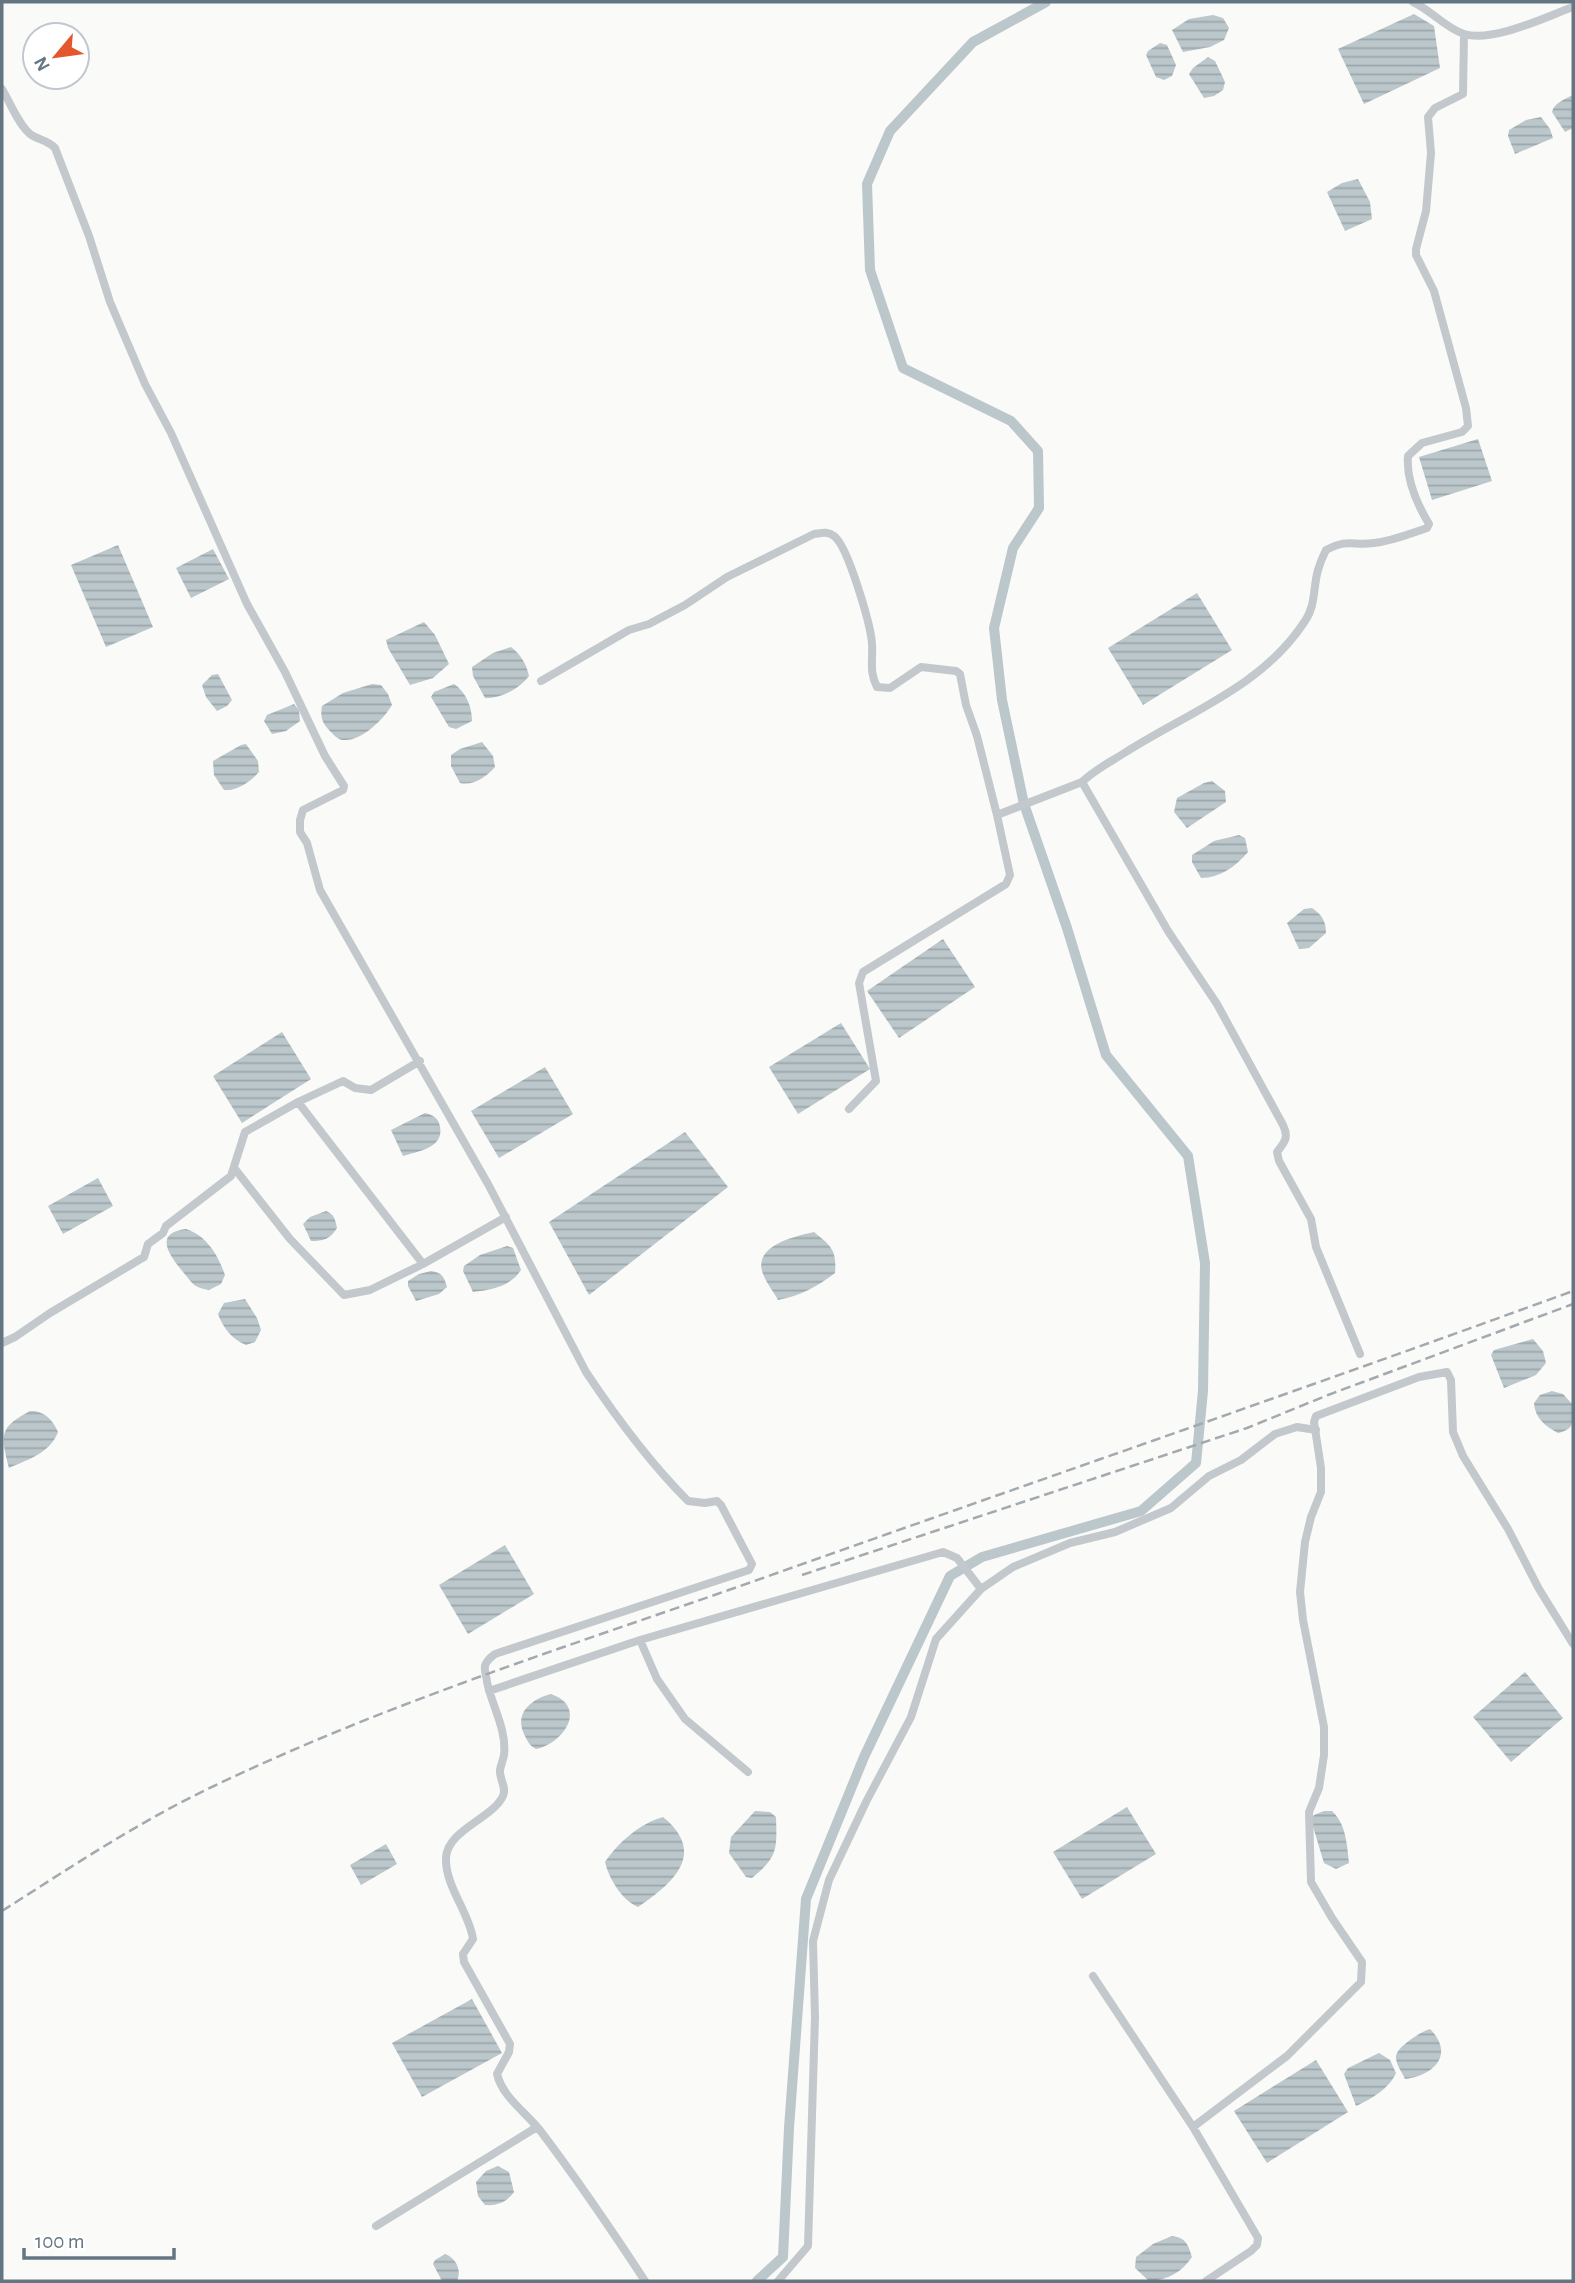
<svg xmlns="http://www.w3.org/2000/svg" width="1575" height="2283" font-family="'Alegreya Sans',sans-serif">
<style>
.water{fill:url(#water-rules)}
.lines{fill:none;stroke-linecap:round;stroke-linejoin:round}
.canal{stroke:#bbc7cb;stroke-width:10}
.street{stroke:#c3c8cc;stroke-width:8}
.rail{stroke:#a2aab0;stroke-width:2.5;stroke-dasharray:10 5;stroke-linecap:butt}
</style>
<defs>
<pattern id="water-rules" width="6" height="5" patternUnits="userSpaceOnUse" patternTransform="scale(1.75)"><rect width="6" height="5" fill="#bbc7cb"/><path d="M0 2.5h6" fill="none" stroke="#9ca6aa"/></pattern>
</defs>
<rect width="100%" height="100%" fill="#fafaf8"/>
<!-- water -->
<path class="water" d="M1414 14 1434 26 1440 68 1364 104 1338 49Z
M1213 15 1223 18 1229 28 1224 40 1210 47 1183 52 1172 30 1189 19Z
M1160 43 1167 45 1176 65 1172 76 1164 80 1156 77 1146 55 1148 51Z
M1208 57 1215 61 1225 82 1223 90 1214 96 1204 98 1189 74 1193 68Z
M1573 95V128L1565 132 1552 112C1554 103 1565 99 1573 95Z
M1541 117 1550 129 1553 138 1515 154 1508 136 1509 130 1526 120Z
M1358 179 1370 202 1372 219 1345 231 1327 192 1342 183Z
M1478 439 1492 481 1432 500 1419 457Z
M118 545 153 627 106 647 71 565Z
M213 549 229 579 191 598 176 568Z
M1197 593 1232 650 1143 705 1108 648Z
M424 622 435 635 449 664 433 678 410 685 388 648 386 640Z
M511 647C521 655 526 663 529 676 519 689 502 698 485 698L473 676 472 667 493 653Z
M218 674 232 700 227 706 217 711 206 697 202 685 212 675Z
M372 684 381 685 388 694 392 705C384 719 361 742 343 740 338 740 333 734 330 731 322 723 320 717 322 706L343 693Z
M454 684C466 692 472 707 472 721L456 729 449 727 431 697 434 692Z
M294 704 299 710 300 721 286 731 272 734 264 721 267 715Z
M482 742 493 756 495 767C486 777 474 786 460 783L451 766V755L460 749Z
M246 744 258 761 259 772C250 782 237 791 224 790L214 775 213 761 241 745Z
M1212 781 1225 791 1226 802 1187 828 1174 812 1177 798 1204 783Z
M1239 835 1245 838 1248 852C1236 866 1220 878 1201 878L1192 862V855L1214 841Z
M1312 908C1322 915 1326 921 1326 933L1309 948 1299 949 1287 923 1304 909Z
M943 939 975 987 899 1038 867 991Z
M841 1023 870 1069 798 1114 769 1067Z
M282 1032 311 1079 242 1123 213 1076Z
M545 1067 573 1114 499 1158 471 1111Z
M425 1113C433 1115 439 1118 440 1127 444 1148 418 1151 403 1156L391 1130Z
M685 1132 728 1187 589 1295 549 1222Z
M98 1178 113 1206 63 1234 48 1206Z
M326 1211C334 1214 335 1219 337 1228 330 1239 324 1241 311 1241L303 1224 310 1217Z
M186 1229C207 1236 218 1255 225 1275L221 1284 209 1290C206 1289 202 1289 198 1287 192 1285 188 1277 183 1272 169 1255 153 1233 186 1229Z
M814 1232C831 1246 837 1250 835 1273 818 1286 800 1296 778 1300 773 1291 765 1281 762 1271 755 1245 796 1236 814 1232Z
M507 1246 513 1248 521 1270C511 1286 492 1290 473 1292L463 1271 464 1266 480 1255Z
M431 1271C442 1273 444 1276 447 1287L439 1294 416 1301 408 1286V1281L419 1274Z
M245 1299 257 1318 261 1330 255 1342 246 1345C233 1340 223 1328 218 1314L224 1303Z
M1533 1339 1543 1351 1546 1363 1536 1375 1504 1388 1491 1355 1494 1350Z
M1552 1391 1563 1394 1573 1405C1573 1422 1575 1429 1558 1433 1545 1426 1535 1418 1534 1403L1540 1395Z
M30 1411C45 1411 52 1419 58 1432 50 1453 29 1459 9 1468 0 1434 0 1427 30 1411Z
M505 1545 534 1594 468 1634 439 1585Z
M1525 1672 1563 1718 1511 1762 1473 1717Z
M551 1694C588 1707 564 1743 536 1749 530 1746 528 1742 525 1736 513 1714 531 1699 551 1694Z
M1127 1807 1156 1854 1082 1899 1053 1852Z
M755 1811 770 1812 776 1817C777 1849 778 1857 752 1878L746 1877 729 1853 731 1837Z
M1324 1811H1332C1346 1824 1347 1844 1349 1863L1336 1869 1324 1863 1311 1820 1314 1815Z
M663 1817C707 1853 674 1883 638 1907 622 1900 609 1879 605 1862 619 1842 639 1824 663 1817Z
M386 1844 397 1864 361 1885 350 1865Z
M472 1999 502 2053 422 2097 392 2043Z
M1430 2029C1455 2054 1434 2076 1405 2079 1402 2072 1396 2065 1396 2057 1396 2047 1422 2031 1430 2029Z
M1379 2053 1390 2060 1396 2073C1389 2089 1371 2099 1356 2106L1344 2074 1348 2068Z
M1316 2060 1348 2112 1267 2163 1234 2111Z
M498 2166 509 2172 514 2192C507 2202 497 2206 485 2205L478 2196 476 2182 486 2171Z
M1172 2236C1186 2238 1188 2244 1192 2257 1182 2272 1168 2280 1149 2281L1135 2268 1136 2257 1153 2244Z
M445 2254C456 2258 462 2270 457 2281H442L433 2264 435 2260Z"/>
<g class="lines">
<!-- canal -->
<path class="canal" d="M757 2281 783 2257 789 2128 806 1899 864 1757 950 1576 982 1557 1141 1511 1196 1463 1203 1391 1205 1263 1188 1156 1106 1055 1067 928 1024 804 1002 700 994 628 1013 548 1039 508 1038 451 1011 421 903 368 870 270 867 184 890 131 973 42 1046 2"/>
<!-- street -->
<path class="street" d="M1413 2C1431 10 1445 28 1464 34 1493 43 1545 17 1573 7
M2 89C10 102 18 124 30 134 38 140 48 140 55 148L89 236 110 302 145 384 171 433 247 604 285 672 325 756 344 786 343 790 303 810 300 820V832L307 843 320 890 488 1184 586 1372C616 1417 650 1463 688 1501L705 1503 717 1501 721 1505 752 1564 749 1570 495 1654C491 1657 486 1661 485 1666 484 1671 487 1678 487 1682 492 1706 507 1730 504 1755 503 1760 501 1765 500 1770 499 1779 507 1787 503 1796 493 1818 447 1830 446 1858 445 1886 469 1912 473 1939L463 1954 464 1962 510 2044 509 2052 497 2074C502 2096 525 2112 539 2129 577 2179 611 2229 645 2281
M541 681 629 630 649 624 685 605 727 577 814 534C822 533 827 531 834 536 848 546 871 626 872 644 873 660 869 672 877 687L890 688 921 667 956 671 960 674 966 705 977 736 997 815
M298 1102 343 1081 355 1088 371 1090 420 1061
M849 1109 876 1081 859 983 863 972 1006 884 1010 875 997 815 1082 782
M235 1169 290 1239 344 1295 370 1290 423 1264
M2 1343 15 1337 50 1313 144 1257 148 1244 163 1233 166 1226 231 1176 245 1132 298 1102 423 1264 506 1217
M1360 1354 1316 1247 1311 1219 1279 1161 1277 1152C1285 1142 1289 1137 1283 1125L1217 1004 1168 931 1082 782C1094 770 1112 761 1126 752 1189 712 1263 686 1305 621 1316 605 1313 587 1318 570 1320 563 1323 556 1326 550 1350 538 1351 546 1374 543 1393 541 1409 534 1427 528L1429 524C1417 504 1406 480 1408 456L1422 443 1462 432 1468 426 1466 408 1434 291 1416 255V249L1426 211 1431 153 1428 117 1435 108 1463 94 1464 34
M640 1640 943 1552 957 1558 981 1589
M489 1691 640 1640 657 1679 685 1719 748 1772
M1093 1976 1193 2127
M376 2226 537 2127
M778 2281 808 2246 815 2017 813 1941 829 1880 866 1802 911 1717 936 1639 981 1589 1013 1567 1070 1543 1115 1532 1171 1508 1209 1476 1241 1460 1275 1434 1297 1427 1316 1430
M1206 2281 1251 2251 1257 2245 1258 2238 1193 2127 1287 2056 1361 1982 1362 1962 1332 1918 1311 1882 1309 1812 1319 1788 1324 1755V1727L1303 1620 1300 1592 1305 1542 1311 1517 1321 1492V1468L1314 1422 1316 1416 1419 1377 1447 1372 1451 1380 1453 1432 1463 1456 1508 1529 1539 1589 1573 1644"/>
<!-- rail -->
<path class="rail" d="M802 1575 1247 1428 1328 1395 1573 1304
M2 1911C71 1867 140 1821 214 1786 391 1701 579 1643 763 1578 1033 1482 1304 1389 1573 1291"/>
</g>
<!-- border -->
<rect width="1575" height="2283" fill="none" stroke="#657683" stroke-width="7"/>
<!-- north arrow -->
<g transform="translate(56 56) rotate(241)"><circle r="33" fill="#ffffff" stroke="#c1c8cd" stroke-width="2"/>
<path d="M0-5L12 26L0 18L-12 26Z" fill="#e4572e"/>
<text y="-10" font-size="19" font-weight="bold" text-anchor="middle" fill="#657683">N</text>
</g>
<!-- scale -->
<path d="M24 2248v10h150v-10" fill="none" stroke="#657683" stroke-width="3.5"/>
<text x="35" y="2248" font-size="21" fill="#657683" stroke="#ffffff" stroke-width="5" paint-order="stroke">100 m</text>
</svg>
